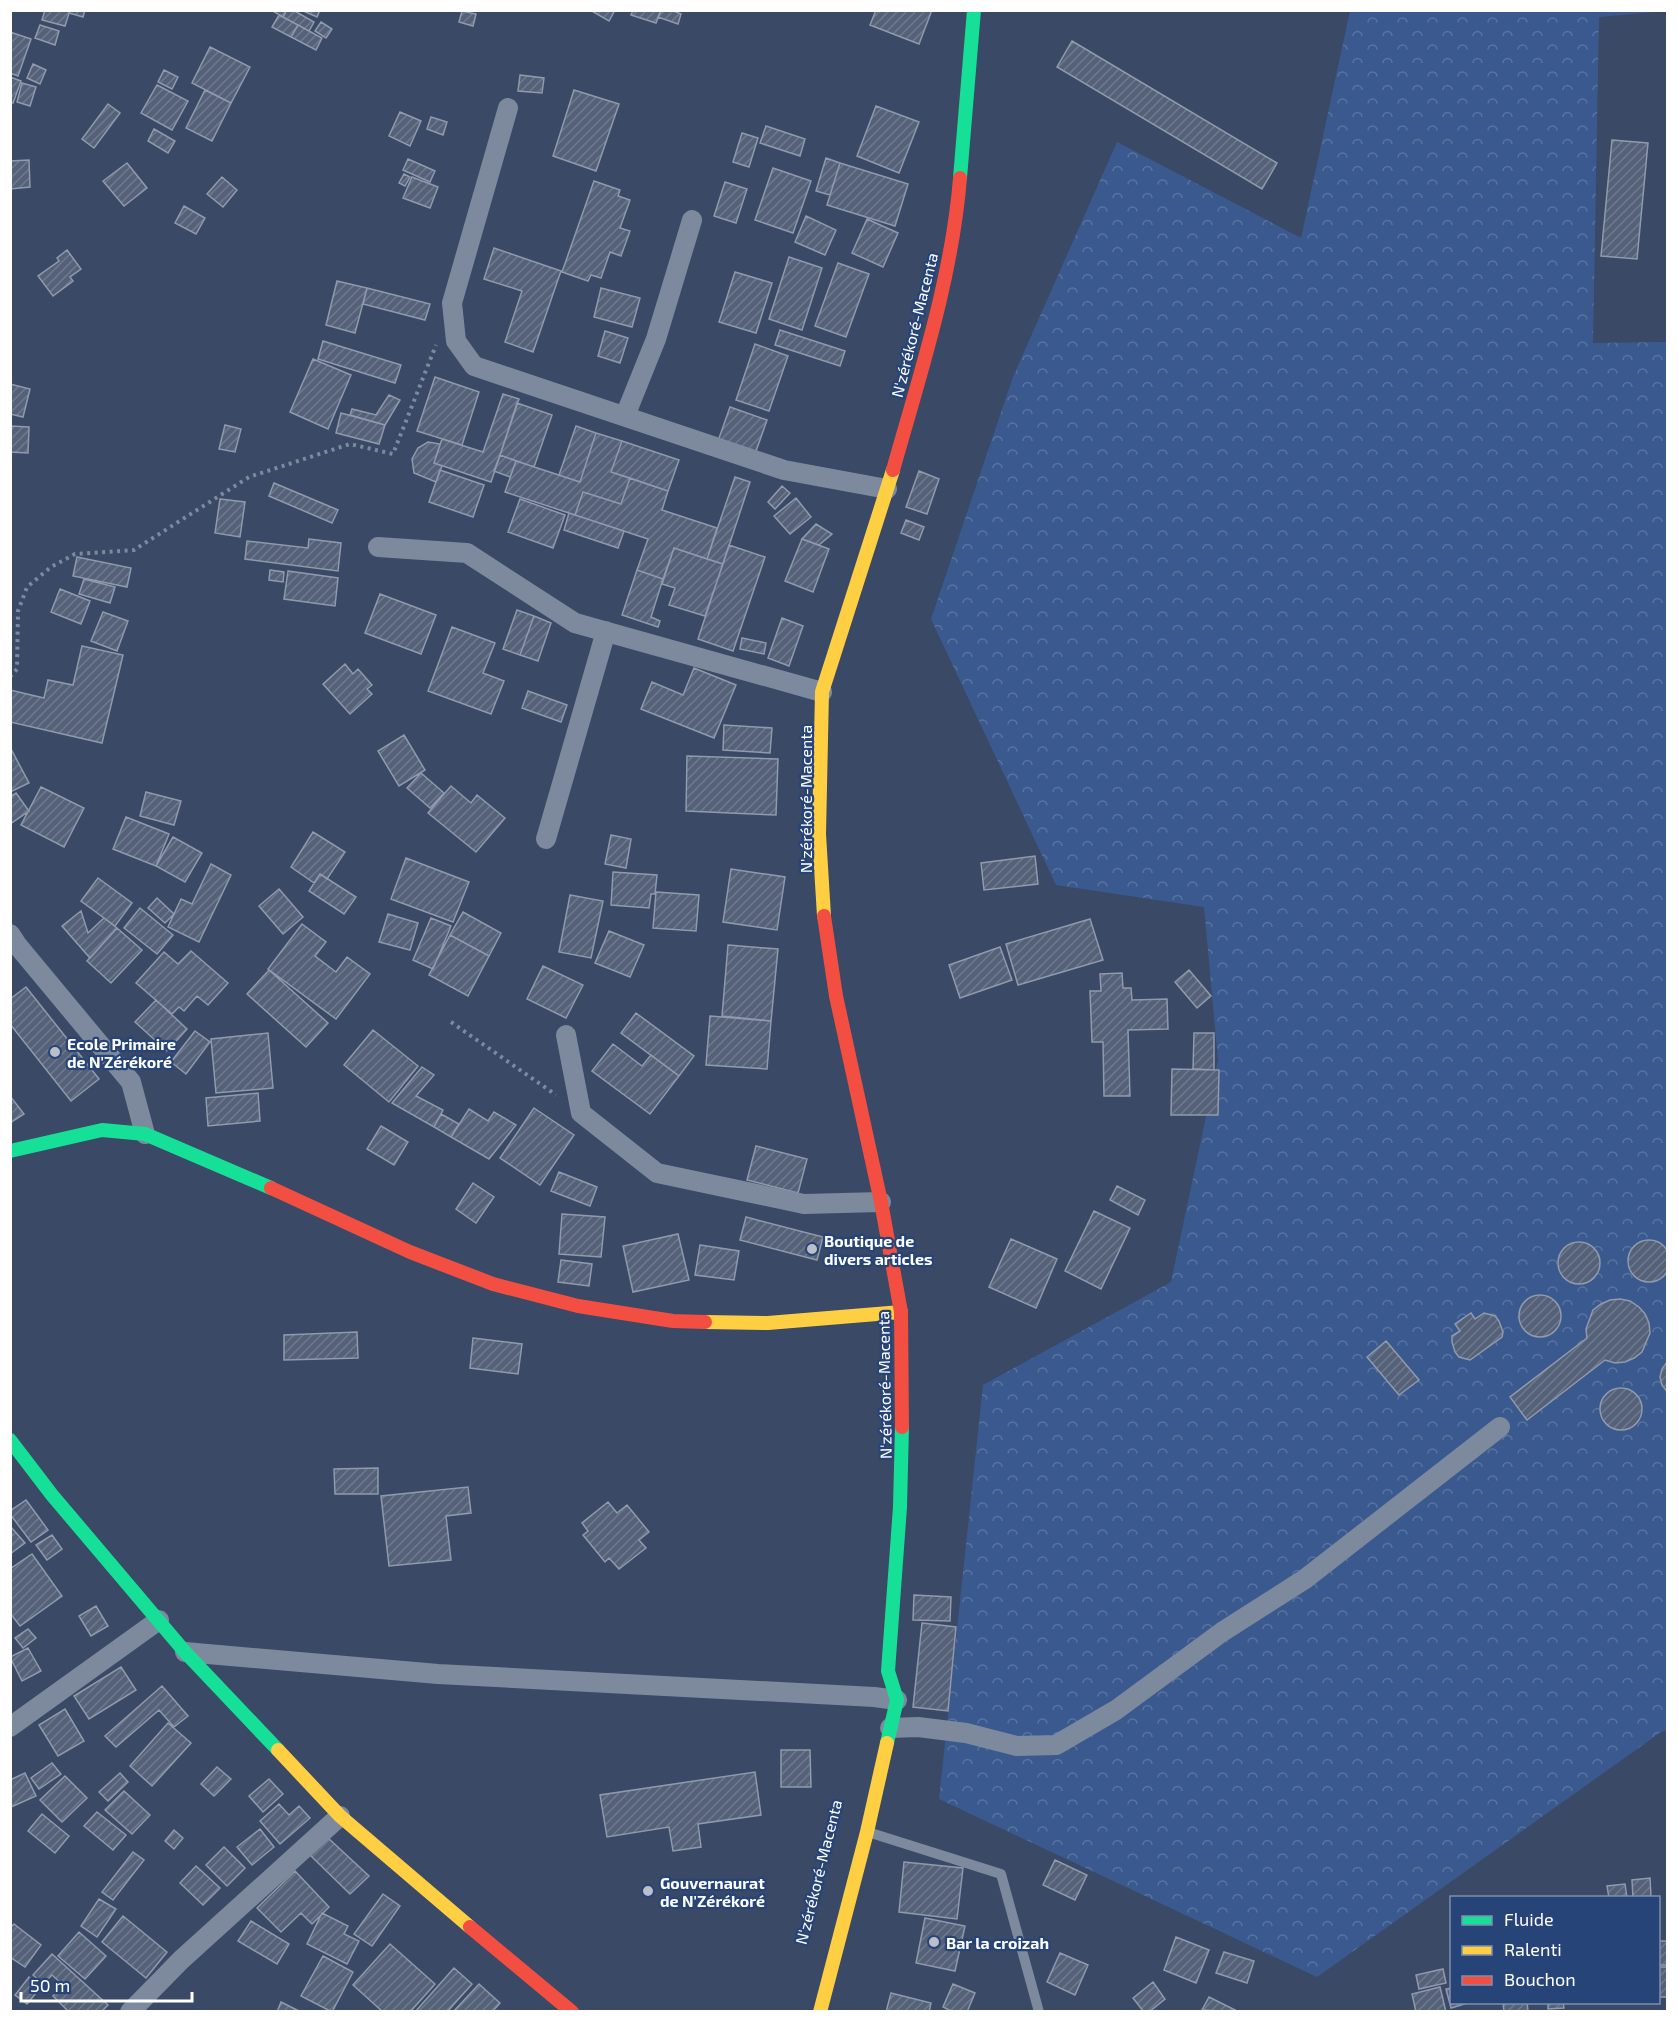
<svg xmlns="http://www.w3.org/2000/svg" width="1678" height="2022" font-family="'Exo 2',sans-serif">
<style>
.forest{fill:url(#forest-crowns)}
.building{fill:url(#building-hatch);stroke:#909aac;stroke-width:1.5}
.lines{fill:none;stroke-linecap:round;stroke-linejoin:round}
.path{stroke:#7d8a9d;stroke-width:4;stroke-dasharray:3 4.5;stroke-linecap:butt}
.lane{stroke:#7d8a9d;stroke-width:10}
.street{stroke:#7d8a9d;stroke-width:20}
.fast{stroke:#16e098;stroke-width:14}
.slow{stroke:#ffcf43;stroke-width:14}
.jam{stroke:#f24e42;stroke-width:14}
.poi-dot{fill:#babfc9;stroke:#274478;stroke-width:2}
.labels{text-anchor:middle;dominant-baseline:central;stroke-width:4.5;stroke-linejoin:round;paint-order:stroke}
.street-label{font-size:16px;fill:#fff;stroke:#274478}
.poi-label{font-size:16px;font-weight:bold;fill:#fff;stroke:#274478;text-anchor:start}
</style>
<defs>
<pattern id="forest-crowns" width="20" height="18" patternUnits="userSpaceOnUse" patternTransform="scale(1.5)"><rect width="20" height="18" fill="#3a5a8f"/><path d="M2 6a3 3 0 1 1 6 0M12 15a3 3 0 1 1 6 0" fill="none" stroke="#5873a0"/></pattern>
<pattern id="building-hatch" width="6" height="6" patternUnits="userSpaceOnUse" patternTransform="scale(1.5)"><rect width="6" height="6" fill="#546178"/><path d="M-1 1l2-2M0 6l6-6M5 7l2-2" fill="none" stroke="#6e798c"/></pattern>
</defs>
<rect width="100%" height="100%" fill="#394966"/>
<!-- forest -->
<path class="forest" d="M1350 11H1666L1599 17 1593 343 1667 342V1730L1661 1732 1317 1977 939 1799 983 1385 1171 1282 1218 1060 1204 907 1056 885 931 619 1013 377 1117 142 1301 238Z"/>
<!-- building -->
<path class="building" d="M45 10H70L65 26 42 20Z
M70 10H85L83 17 69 13Z
M271 10H287L283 17Z
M287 10H293L314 22 309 31 283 17Z
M301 10H320L317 17Z
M590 10H615L609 21Z
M633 10H661L656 23 631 15Z
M661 10H671L681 14 678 24 658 17Z
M876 10H932L919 44 870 25Z
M462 11 476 14 473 26 459 22Z
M279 15 298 25 291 37 272 27Z
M321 22 332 29 326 38 315 31Z
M40 25 59 31 55 45 35 38Z
M298 25 322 38 316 50 291 37Z
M10 32 31 39 18 76 10 73Z
M1072 41 1277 163 1262 189 1057 67Z
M210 47 250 67 231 103 192 83Z
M33 64 46 70 40 84 27 78Z
M164 70 178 77 172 89 158 82Z
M520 75 544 78 542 93 518 91Z
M10 77 21 81 13 103 10 102Z
M22 83 36 87 30 106 17 102Z
M157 85 188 101 172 130 141 113Z
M205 90 231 103 212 141 186 128Z
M574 90 619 104 596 171 553 156Z
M108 104 120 113 94 148 82 139Z
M876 106 919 122 899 173 857 156Z
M400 112 421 121 410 146 389 136Z
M431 117 447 122 443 135 427 129Z
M766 126 805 139 800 156 760 143Z
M154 129 175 141 168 153 148 141Z
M742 133 758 138 749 167 733 162Z
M1612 140 1648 143 1637 259 1601 256Z
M826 158 840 163 830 195 816 191Z
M408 159 435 171 430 182 403 170Z
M29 160 30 187 10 189V161Z
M127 163 147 188 124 206 103 181Z
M840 163 908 184 895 226 827 205Z
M773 168 811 181 793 233 755 220Z
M404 174 410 177 405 186 399 183Z
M222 177 237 190 223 207 207 194Z
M412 177 438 187 430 208 403 198Z
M594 181 620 190 618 196 630 200 620 228 630 231 621 256 610 252 601 278 591 275 588 281 562 272Z
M725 182 747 189 736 223 714 216Z
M184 206 205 218 196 234 175 223Z
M806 216 836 230 825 255 795 242Z
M867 219 898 233 883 267 852 253Z
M494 248 561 271 533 352 505 342 522 291 484 279Z
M67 250 81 269 70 277 73 281 53 296 38 276 59 261 57 258Z
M789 257 822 268 802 330 769 319Z
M838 263 869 274 846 337 815 326Z
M735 272 772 283 756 333 719 322Z
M337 281 367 288 355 333 326 325Z
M367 288 430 304 425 320 363 304Z
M601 288 640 298 632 327 594 317Z
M780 330 845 351 840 366 775 345Z
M605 331 628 338 620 363 598 356Z
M323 341 401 365 395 383 318 359Z
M755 344 788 356 769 411 736 400Z
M313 359 351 375 328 429 290 412Z
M435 377 479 392 462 445 417 431Z
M10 384 30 389 23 417 10 414Z
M503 394 519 399 491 482 434 463 442 439 483 452Z
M389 395 400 400 385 425 350 415 352 409 376 415Z
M517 403 552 415 534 467 500 455Z
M730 407 767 420 755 454 718 441Z
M341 413 385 425 379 444 336 433Z
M225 425 241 429 235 452 219 449Z
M10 426 29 427 28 453 10 452Z
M576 426 596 433 580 482 559 475Z
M596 433 622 441 611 472 630 478 621 504 583 492 575 515 505 492 516 461 580 482Z
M622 441 679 460 668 491 611 472Z
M428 442 440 444 434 463 442 466 436 482 414 473 412 459 418 448Z
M500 455 516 461 510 477 494 471Z
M440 470 484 485 473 517 429 502Z
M919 471 939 479 927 514 906 507Z
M735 477 750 482 723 564 707 559Z
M630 478 668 491 662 510 717 528 707 559 674 548 663 579 637 570 648 539 575 515 583 492 621 504Z
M274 483 338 510 332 523 269 496Z
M782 486 790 493 775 509 768 502Z
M796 498 811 517 790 534 774 516Z
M220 499 245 502 240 537 215 533Z
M520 499 565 515 553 548 508 532Z
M569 513 624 531 618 548 564 530Z
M906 520 924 527 919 540 901 533Z
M816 524 832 534 819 545 802 539Z
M309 539 341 543 338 571 245 559 247 541 308 548Z
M802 539 829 549 813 592 785 581Z
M729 545 765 557 733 651 698 639Z
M674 548 723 564 705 616 669 605 675 588 662 584Z
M77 557 131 568 127 587 73 576Z
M270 570 284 572 283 582 269 580Z
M637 570 663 579 651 617 660 621 658 627 622 615Z
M288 571 338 578 335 606 284 599Z
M84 579 115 587 110 603 79 594Z
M60 589 90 601 81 624 51 612Z
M380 594 436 615 421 654 365 633Z
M517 610 534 616 520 655 503 649Z
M103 612 128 621 117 651 91 641Z
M534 616 551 623 538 661 520 655Z
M782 618 803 626 789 666 768 658Z
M452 627 495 643 483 673 504 681 491 714 428 691Z
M742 638 766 643 764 654 740 649Z
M82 646 123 655 102 743 10 722V690L44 698 48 680 73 685Z
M345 664 353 674 358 669 372 685 367 689 372 694 350 714 323 684Z
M694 668 736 685 714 738 641 709 652 682 683 695Z
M528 691 567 705 561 722 522 708Z
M724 725 772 728 770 753 723 750Z
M404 735 425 770 399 786 378 751Z
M10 747 29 783 10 792Z
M687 756 778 759 776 815 686 811Z
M421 773 444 793 430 808 407 788Z
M451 786 471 803 477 795 505 818 476 852 428 813Z
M41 787 84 808 64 847 21 825Z
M146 792 181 801 174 825 140 816Z
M16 793 29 811 10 824V797Z
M126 817 169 834 156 866 113 849Z
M313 832 345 852 327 879 320 874 314 883 291 867Z
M611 835 631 839 626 868 605 864Z
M173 837 202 853 185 882 156 866Z
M1035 856 1038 884 984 890 981 863Z
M406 858 469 882 453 922 391 899Z
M211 864 231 875 199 942 168 927 181 899 192 904Z
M731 869 785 877 777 930 723 922Z
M613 872 657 875 655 894H651L649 908 611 905Z
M320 874 356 897 344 914 309 891Z
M98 878 132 903 115 926 81 901Z
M279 889 303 917 283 934 259 906Z
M656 892 699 895 696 931 653 928Z
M570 895 603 901 591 958 559 952Z
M157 898 174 914 165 923 148 908Z
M140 908 173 935 157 954 124 928Z
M81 911 88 933 104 918 117 928 90 958 62 926Z
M463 912 501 933 489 956 450 935Z
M388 914 418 923 410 950 379 942Z
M431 918 451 926 433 969 413 960Z
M1090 919 1103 960 1018 985 1006 944Z
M302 924 326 942 315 956 336 972 347 957 370 974 336 1019 268 969Z
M117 928 142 950 111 983 87 961Z
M609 931 644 945 630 977 595 963Z
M450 935 489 956 468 996 429 975Z
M728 945 778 949 771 1021 722 1016Z
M1000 947 1012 980 960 998 949 965Z
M191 951 228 983 208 1005 197 996 184 1011 179 1007 172 1014 136 983 164 952 178 964Z
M543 966 583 985 566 1018 527 999Z
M269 970 328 1023 306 1047 247 994Z
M1189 970 1211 996 1197 1008 1175 982Z
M1122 973 1123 988H1131L1132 1000 1167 999 1168 1029 1128 1030 1130 1096H1104L1103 1042H1092L1090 991H1101L1100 974Z
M26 987 99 1079 71 1101 10 1024V999Z
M156 1000 187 1029 167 1051 135 1022Z
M636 1013 694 1056 679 1076 621 1033Z
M710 1016 771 1021 767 1069 706 1065Z
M373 1030 418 1066 389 1102 344 1065Z
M195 1031 210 1042 186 1074 171 1062Z
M268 1033 273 1088 216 1093 211 1039Z
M1194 1033H1214V1070L1193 1069Z
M613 1044 642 1066 651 1055 679 1076 650 1114 592 1071Z
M422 1067 434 1075 416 1096 443 1110 434 1127 392 1103Z
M1172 1069 1219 1070 1218 1115H1171Z
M258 1093 260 1121 208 1126 206 1098Z
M10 1096 24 1114 10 1123Z
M534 1108 574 1135 540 1185 500 1158Z
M469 1109 488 1121 494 1112 516 1125 489 1159 451 1137Z
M441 1114 459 1124 451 1137 434 1127Z
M381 1126 408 1142 394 1165 367 1149Z
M756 1146 807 1159 798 1193 747 1180Z
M559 1172 597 1187 590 1206 551 1191Z
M473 1183 494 1197 476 1223 456 1209Z
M1117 1186 1145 1200 1138 1215 1110 1200Z
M1094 1211 1130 1228 1101 1289 1065 1271Z
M562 1214 605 1217 601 1257 559 1254Z
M746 1217 823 1237 817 1260 740 1240Z
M678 1234 689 1280 633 1292 623 1246Z
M1011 1239 1057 1259 1036 1308 989 1287Z
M1628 1261a21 21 0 1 1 42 0a21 21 0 1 1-42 0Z
M1558 1263a21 21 0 1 1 42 0a21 21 0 1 1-42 0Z
M700 1245 739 1251 734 1280 695 1275Z
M561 1260 592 1264 589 1286 558 1282Z
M1519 1316a21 21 0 1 1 42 0a21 21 0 1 1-42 0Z
M1620 1299 1630 1301 1639 1307 1645 1314 1649 1323 1650 1333 1642 1352 1634 1358 1625 1362 1615 1363 1605 1360 1527 1420 1510 1397 1587 1338 1586 1329 1593 1310 1601 1304 1610 1300Z
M1471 1313 1475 1319 1484 1313 1495 1316 1499 1321 1503 1332 1502 1337 1470 1360 1459 1357 1455 1352 1452 1342V1336L1460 1331 1455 1324Z
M357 1332 358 1358 284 1360V1335Z
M473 1338 522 1344 518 1374 470 1368Z
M1386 1341 1419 1380 1399 1395 1367 1357Z
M1667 1362H1668V1393L1662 1385 1660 1377 1662 1369Z
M1600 1409a21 21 0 1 1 42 0a21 21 0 1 1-42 0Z
M378 1468V1494H335L334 1469Z
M468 1487 471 1513 446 1516 451 1560 389 1566 381 1496Z
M26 1500 48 1530 31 1542 10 1514V1511Z
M608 1502 617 1513 627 1505 649 1532 639 1540 646 1548 619 1569 609 1558 605 1562 583 1535 588 1531 582 1523Z
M10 1526 25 1543 10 1554Z
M52 1535 62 1549 47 1560 36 1545Z
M32 1554 62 1596 20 1626 10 1613V1569Z
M914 1595 951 1597 950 1621 913 1620Z
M96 1606 108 1626 91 1636 79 1616Z
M922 1623 956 1627 948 1711 913 1707Z
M28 1629 36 1638 23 1648 15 1638Z
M28 1648 41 1671 22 1681 10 1657Z
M121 1667 136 1690 89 1719 74 1696Z
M162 1686 188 1716 174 1727 159 1710 116 1747 105 1736Z
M65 1709 84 1741 58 1756 39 1725Z
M168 1723 191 1743 152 1786 130 1766Z
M781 1750H810L811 1787H781Z
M52 1763 61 1774 39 1789 31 1778Z
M217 1767 231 1779 214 1796 201 1784Z
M755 1772 761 1815 698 1824 701 1847 673 1851 669 1827 607 1837 600 1795Z
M25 1773 36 1796 11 1807 10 1780Z
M120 1773 128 1782 108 1801 99 1792Z
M65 1776 87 1798 62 1822 40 1800Z
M269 1779 283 1794 263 1812 249 1796Z
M124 1791 150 1815 132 1834 105 1810Z
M279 1804 289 1815 299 1806 310 1818 280 1844 260 1821Z
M97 1812 126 1835 113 1850 84 1826Z
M42 1814 69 1836 55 1853 28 1831Z
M260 1829 274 1847 252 1865 237 1847Z
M174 1830 183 1838 174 1849 165 1841Z
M327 1837 369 1876 350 1894 310 1855Z
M224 1847 245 1868 227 1886 206 1865Z
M133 1852 144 1860 113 1900 102 1892Z
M1055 1860 1087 1875 1075 1900 1043 1885Z
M904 1862 963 1868 957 1919 899 1912Z
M196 1866 220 1888 203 1905 180 1883Z
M295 1871 329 1907 312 1924 301 1913 281 1932 257 1908Z
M1650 1878 1651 1896 1633 1898 1632 1880Z
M1625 1884 1627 1898H1609L1607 1886Z
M383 1894 400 1906 372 1946 354 1934Z
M99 1899 116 1909 97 1937 81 1926Z
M322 1913 348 1926 344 1934 359 1941 347 1964 307 1944Z
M123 1916 167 1952 146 1978 102 1942Z
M925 1918 965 1926 955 1971 916 1963Z
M251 1921 289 1944 277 1964 238 1941Z
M14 1924 41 1945 25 1967 10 1957V1928Z
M79 1932 106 1956 85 1979 58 1956Z
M1176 1937 1209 1950 1196 1983 1164 1970Z
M1658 1941H1668V1965H1658Z
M390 1944 435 1984 410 2012H383L353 1985Z
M1224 1952 1254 1961 1247 1983 1216 1973Z
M1060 1953 1088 1965 1075 1995 1047 1982Z
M52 1954 108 2005 101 2012H69L53 1996 63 1985 52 1975 43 1984 33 1975Z
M323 1956 353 1972 332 2012 301 1996Z
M1658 1967H1668V1997H1658Z
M454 1968 472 1984 447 2012H415Z
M1443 1969 1446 1983 1419 1989 1416 1975Z
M29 1977 41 1987 27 2004 15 1995Z
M1153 1982 1165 1999 1149 2012H1144L1133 1998Z
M479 1984 500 2003 492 2012H453Z
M953 1984 975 1993 967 2012H953L943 2007Z
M1440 1987 1446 2012H1416L1412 1994Z
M1452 1988V2002H1471L1451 2008 1446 1989Z
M891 1993 931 2003 929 2012H886Z
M1209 1997 1239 2012 1202 2010Z
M281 2002 301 2012H277Z
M1503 2002H1527L1528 2012H1504Z
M1548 2002H1563L1564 2008 1548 2009Z"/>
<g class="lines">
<!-- path -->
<path class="path" d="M10 677 17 669 18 611 27 587 51 567 75 554 134 550 249 477 350 444 393 454 436 345
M451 1022 556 1095"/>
<!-- lane -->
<path class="lane" d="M871 1833 1001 1874 1039 2012"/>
<!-- street -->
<path class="street" d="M508 108 452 303 456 341 474 366 784 470 887 489
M625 416 656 339 692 220
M378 547 467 553 575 623 822 692
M546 839 606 631
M10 934 18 946 131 1082 145 1134
M566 1035 581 1113 657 1173 804 1204 881 1202
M185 1652 438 1674 874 1697 897 1700
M10 1727 159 1620
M890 1728 918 1727 966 1733 1017 1746 1056 1745 1116 1710 1222 1632 1305 1579 1500 1427
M130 2012 181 1960 340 1816"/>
<!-- fast -->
<path class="fast" d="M960 178 974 10
M10 1151 102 1130 145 1134 271 1188
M10 1440 52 1495 185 1652 278 1750
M887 1743 897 1700 888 1671 900 1507 902 1427"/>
<!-- slow -->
<path class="slow" d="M824 916 819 834 822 692 893 470
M705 1322 768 1323 901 1312
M278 1750 340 1816 470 1927
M820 2012 867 1832 887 1743"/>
<!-- jam -->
<path class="jam" d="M893 470C920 374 952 278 960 178
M824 916 836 996 881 1202 901 1312 902 1427
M271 1188 410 1252 493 1284 578 1306 673 1321 705 1322
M470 1927 572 2012"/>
</g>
<!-- markers -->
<g class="poi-dot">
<circle cx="55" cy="1052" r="6"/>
<circle cx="812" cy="1249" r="6"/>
<circle cx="648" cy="1891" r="6"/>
<circle cx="934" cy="1942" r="6"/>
</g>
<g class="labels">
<!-- street labels -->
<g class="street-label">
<text transform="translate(914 325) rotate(-76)">N'zérékoré-Macenta</text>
<text transform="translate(805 799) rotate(-90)">N'zérékoré-Macenta</text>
<text transform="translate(884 1385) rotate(-91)">N'zérékoré-Macenta</text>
<text transform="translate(818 1872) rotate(-76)">N'zérékoré-Macenta</text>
</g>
<!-- poi labels -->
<g class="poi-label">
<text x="67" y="1043">Ecole Primaire<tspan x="67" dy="18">de N'Zérékoré</tspan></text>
<text x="824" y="1240">Boutique de<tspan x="824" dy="18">divers articles</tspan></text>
<text x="660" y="1882">Gouvernaurat<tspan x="660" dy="18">de N'Zérékoré</tspan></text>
<text x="946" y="1942">Bar la croizah</text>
</g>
</g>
<!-- border -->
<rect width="1678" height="2022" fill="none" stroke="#ffffff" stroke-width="24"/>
<!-- legend -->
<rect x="1450" y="1896" width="210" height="108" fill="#274478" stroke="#7d8fae" stroke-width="1.5"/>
<rect x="1462" y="1916" width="30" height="9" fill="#16e098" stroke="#7d8fae" stroke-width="1.5"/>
<text x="1504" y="1926" font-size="18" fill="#ffffff">Fluide</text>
<rect x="1462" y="1946" width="30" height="9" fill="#ffcf43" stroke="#7d8fae" stroke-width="1.5"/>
<text x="1504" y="1956" font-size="18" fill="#ffffff">Ralenti</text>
<rect x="1462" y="1976" width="30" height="9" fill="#f24e42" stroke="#7d8fae" stroke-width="1.5"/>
<text x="1504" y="1986" font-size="18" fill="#ffffff">Bouchon</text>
<!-- scale -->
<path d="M21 1992v9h171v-9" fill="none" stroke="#ffffff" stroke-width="3"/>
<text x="30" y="1992" font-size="18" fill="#ffffff" stroke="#274478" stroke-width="4.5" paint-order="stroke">50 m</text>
</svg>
